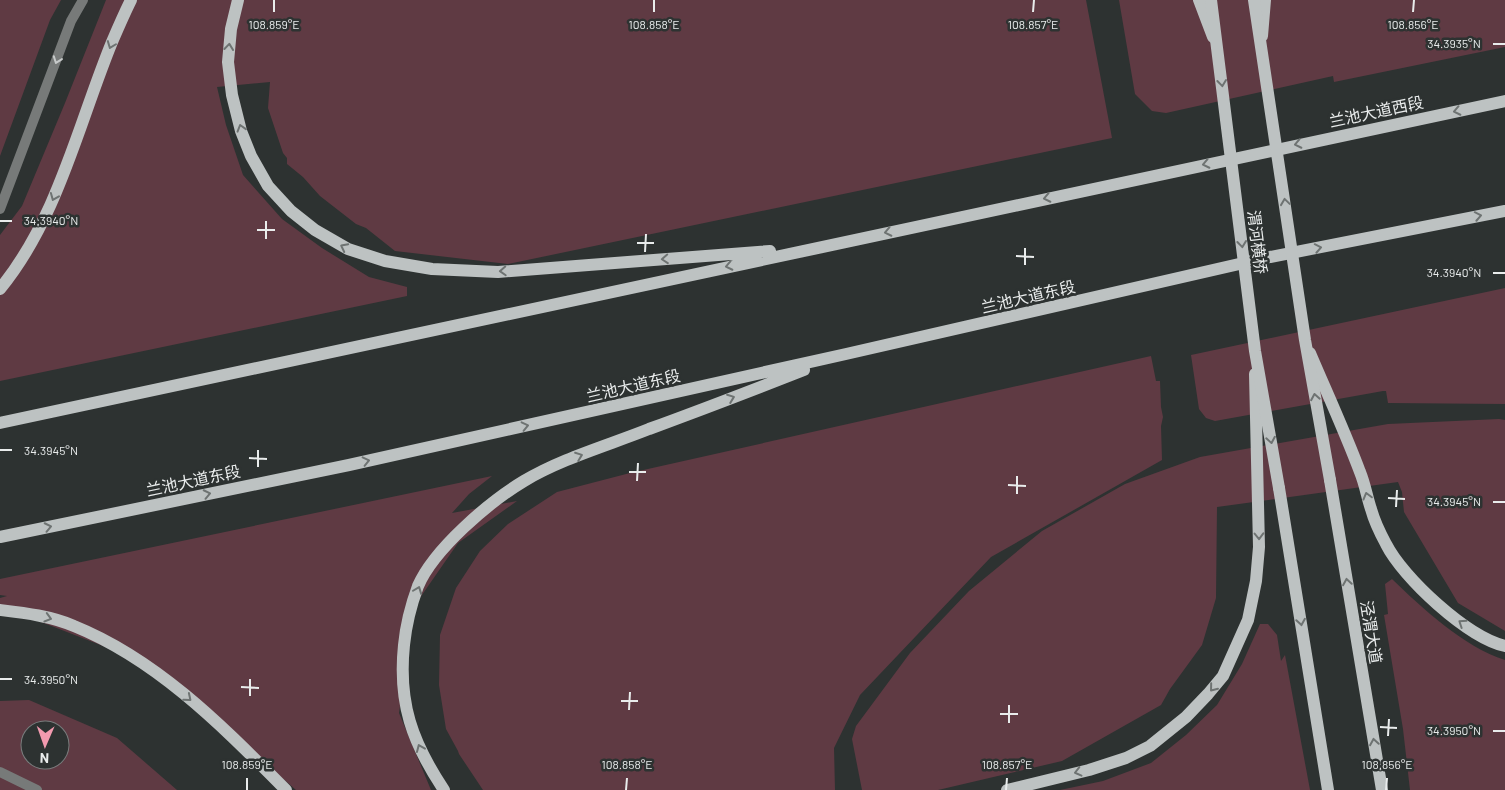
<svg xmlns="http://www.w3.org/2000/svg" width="1505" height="790" font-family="Barlow,'Noto Sans SC',sans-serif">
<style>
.green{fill:#5f3a43;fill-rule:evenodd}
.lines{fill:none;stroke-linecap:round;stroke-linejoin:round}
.lane{stroke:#777a79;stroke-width:10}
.street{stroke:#777a79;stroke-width:10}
.primary{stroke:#bdc2c2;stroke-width:12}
.primary-bridge{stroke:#bdc2c2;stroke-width:12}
.oneway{stroke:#6e7372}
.oneway2{stroke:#c7caca}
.ticks{fill:none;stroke:#e9ecec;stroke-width:2}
.labels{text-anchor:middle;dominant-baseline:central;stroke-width:5;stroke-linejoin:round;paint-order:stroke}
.street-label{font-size:16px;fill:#e9ecec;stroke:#2d3231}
.ticks-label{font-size:12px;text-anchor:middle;fill:#e9ecec;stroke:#2d3231;stroke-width:5;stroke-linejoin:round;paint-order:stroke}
</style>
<rect width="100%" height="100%" fill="#2d3231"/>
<!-- green -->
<path class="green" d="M0 0H61L50 20 0 156Z
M106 0H1086L1112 138 508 264 395 251 366 228 356 224 320 196 303 177 287 164V158L283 153 268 108 270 82 217 87 226 125 243 175 282 219 322 248 369 277 407 287V296L0 381V235L22 206 65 103Z
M1119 0H1505V47L1334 82 1333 76 1166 113 1152 111 1135 94Z
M1505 288V404L1388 403 1386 391H1383L1215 421 1206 418 1199 409 1191 355Z
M1151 356 1156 381H1160L1161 407 1163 417 1161 426 1162 460 991 557 860 695 834 748 835 790H483L459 754 458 751 446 729 439 685 440 635 456 588 480 551 508 524 557 492 630 473Z
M1499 419 1505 420V631L1458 603 1404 512 1402 492 1398 482 1217 507 1216 598 1202 645 1170 689 1161 705 1062 761 938 790H862L852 739 856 726 910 653 969 591 1042 531 1125 484 1200 457 1388 424Z
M492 476 469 494 452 513 517 501 458 543 415 605 399 713 431 790H296L152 665 0 606V598L7 596 0 595V579Z
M1392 579C1422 608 1464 647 1505 660V790H1410L1403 729 1384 615 1388 614 1385 584Z
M1260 624H1268L1277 635 1281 661 1285 655 1310 790H1060L1103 781 1151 763 1186 735 1217 705 1242 664Z
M29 700 117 738 177 790H0V701ZM30 730H60V760H30Z"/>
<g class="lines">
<!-- lane -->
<path class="lane" d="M0 772 37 790"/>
<!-- street -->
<path class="street" d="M0 209 71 21 83 0"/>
<!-- primary -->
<path class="primary" d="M238 0 231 29 228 62 232 95 241 131 251 156 268 186 291 211 315 230 348 249 385 261 432 269 498 272 770 251
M1199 0 1213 37
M1262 36 1265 0
M0 289C58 218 78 125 112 42 118 28 124 14 131 0
M1310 353C1327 393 1345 432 1360 472 1365 484 1367 497 1371 509 1374 520 1380 533 1386 544 1403 578 1467 637 1505 646
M0 423 1505 101
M1330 480 1382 790
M1279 488 1328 790
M0 537 349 465 846 354 1270 257 1505 211
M0 610C25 613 51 616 74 626 158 660 223 727 286 790
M444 790C412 742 398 703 404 645 406 625 411 605 418 586 434 549 489 502 524 481 560 459 609 445 649 429 701 410 753 390 804 370
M1007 790 1089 770 1126 758 1150 746 1186 717 1208 694 1223 676 1248 620 1256 581 1259 547 1255 374"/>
<!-- primary-bridge -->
<path class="primary-bridge" d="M1211 0 1255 351 1279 488
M1254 0 1305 340 1330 480"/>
</g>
<!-- one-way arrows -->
<defs><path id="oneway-chevron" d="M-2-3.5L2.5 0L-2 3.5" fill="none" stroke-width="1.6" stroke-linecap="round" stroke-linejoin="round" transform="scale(1.25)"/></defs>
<g class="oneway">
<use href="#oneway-chevron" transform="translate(111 45) rotate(111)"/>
<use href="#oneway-chevron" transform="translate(229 47) rotate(-84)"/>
<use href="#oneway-chevron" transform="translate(1222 83) rotate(83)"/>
<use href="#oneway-chevron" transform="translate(1457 111) rotate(168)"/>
<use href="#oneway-chevron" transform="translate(241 128) rotate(-107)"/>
<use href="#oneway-chevron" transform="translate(1298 144) rotate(168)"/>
<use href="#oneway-chevron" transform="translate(1206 164) rotate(168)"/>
<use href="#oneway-chevron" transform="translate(54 197) rotate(112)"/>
<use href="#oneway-chevron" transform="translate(1047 198) rotate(168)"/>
<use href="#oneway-chevron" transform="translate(1285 202) rotate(-98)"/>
<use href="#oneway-chevron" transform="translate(1478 216) rotate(-11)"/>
<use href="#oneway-chevron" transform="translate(888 232) rotate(168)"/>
<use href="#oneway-chevron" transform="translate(1242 244) rotate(83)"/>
<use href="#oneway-chevron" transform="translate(344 247) rotate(-153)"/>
<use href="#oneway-chevron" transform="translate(1318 248) rotate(-11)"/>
<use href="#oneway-chevron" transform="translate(665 259) rotate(176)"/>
<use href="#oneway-chevron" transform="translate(729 266) rotate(168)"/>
<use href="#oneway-chevron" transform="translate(503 271) rotate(177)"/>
<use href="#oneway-chevron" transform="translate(1315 397) rotate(-100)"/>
<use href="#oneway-chevron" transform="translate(731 398) rotate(-21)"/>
<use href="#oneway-chevron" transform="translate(525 426) rotate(-13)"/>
<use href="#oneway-chevron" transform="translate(1271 440) rotate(80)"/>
<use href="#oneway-chevron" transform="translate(579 456) rotate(-21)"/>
<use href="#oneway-chevron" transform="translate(366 461) rotate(-13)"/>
<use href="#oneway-chevron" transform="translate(207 494) rotate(-12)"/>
<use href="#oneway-chevron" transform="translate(1367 496) rotate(-105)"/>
<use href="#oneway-chevron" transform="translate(48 527) rotate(-12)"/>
<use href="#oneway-chevron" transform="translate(1259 536) rotate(89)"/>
<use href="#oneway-chevron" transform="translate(1347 582) rotate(-99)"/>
<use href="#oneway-chevron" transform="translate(418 590) rotate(-69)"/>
<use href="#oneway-chevron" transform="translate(48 618) rotate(16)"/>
<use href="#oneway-chevron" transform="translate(1301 622) rotate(81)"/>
<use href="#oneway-chevron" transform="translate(1462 623) rotate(-146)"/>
<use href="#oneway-chevron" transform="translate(1213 688) rotate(129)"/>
<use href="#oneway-chevron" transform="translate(188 698) rotate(40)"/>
<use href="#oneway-chevron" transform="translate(1374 742) rotate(-99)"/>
<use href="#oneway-chevron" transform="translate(420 748) rotate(-113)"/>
<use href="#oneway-chevron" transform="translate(1078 772) rotate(166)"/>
</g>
<use class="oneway2" href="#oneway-chevron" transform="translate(57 60) rotate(110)"/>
<!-- ticks -->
<path class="ticks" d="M274 12V0M654 12V0M1033 12 1034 0M1413 12 1414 0M1493 44H1505M0 221H12M257 230H275M266 239V221M637 243H654M645 252 646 234M1016 256 1034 257M1025 265V248M1493 273H1505M0 450H12M249 458 267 459M258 467V450M629 472H646M637 481 638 463M1008 485 1026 486M1017 494V476M1388 498 1405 499M1493 502H1505M1396 507 1397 490M0 679H12M241 687 259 688M250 696V679M621 701H638M629 710 630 692M1000 714H1018M1009 723V705M1380 727 1397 728M1493 731H1505M1388 736 1389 719M247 790V778M626 790 627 778M1006 790 1007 778M1386 790 1387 778"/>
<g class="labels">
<!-- street labels -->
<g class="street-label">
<text transform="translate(1376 111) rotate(-12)">兰池大道西段</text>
<text transform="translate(1258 242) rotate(83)">渭河横桥</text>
<text transform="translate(1028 296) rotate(-13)">兰池大道东段</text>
<text transform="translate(633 385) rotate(-13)">兰池大道东段</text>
<text transform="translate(193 480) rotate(-12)">兰池大道东段</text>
<text transform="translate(1372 632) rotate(81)">泾渭大道</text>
</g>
</g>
<g class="ticks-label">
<text x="274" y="29">108.859°E</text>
<text x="654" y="29">108.858°E</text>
<text x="1033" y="29">108.857°E</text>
<text x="1413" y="29">108.856°E</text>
<text x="1454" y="48">34.3935°N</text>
<text x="51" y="225">34.3940°N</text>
<text x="1454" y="277">34.3940°N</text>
<text x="51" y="455">34.3945°N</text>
<text x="1454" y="506">34.3945°N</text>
<text x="51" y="684">34.3950°N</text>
<text x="1454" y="735">34.3950°N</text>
<text x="247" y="769">108.859°E</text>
<text x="627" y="769">108.858°E</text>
<text x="1007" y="769">108.857°E</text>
<text x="1387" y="769">108.856°E</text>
</g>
<!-- north arrow -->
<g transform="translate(45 745) rotate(182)"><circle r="24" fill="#2d3231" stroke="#787c7c"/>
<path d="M0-4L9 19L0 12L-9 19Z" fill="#f29aaf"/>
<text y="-8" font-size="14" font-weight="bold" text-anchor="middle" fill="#e9ecec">N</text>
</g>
</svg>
